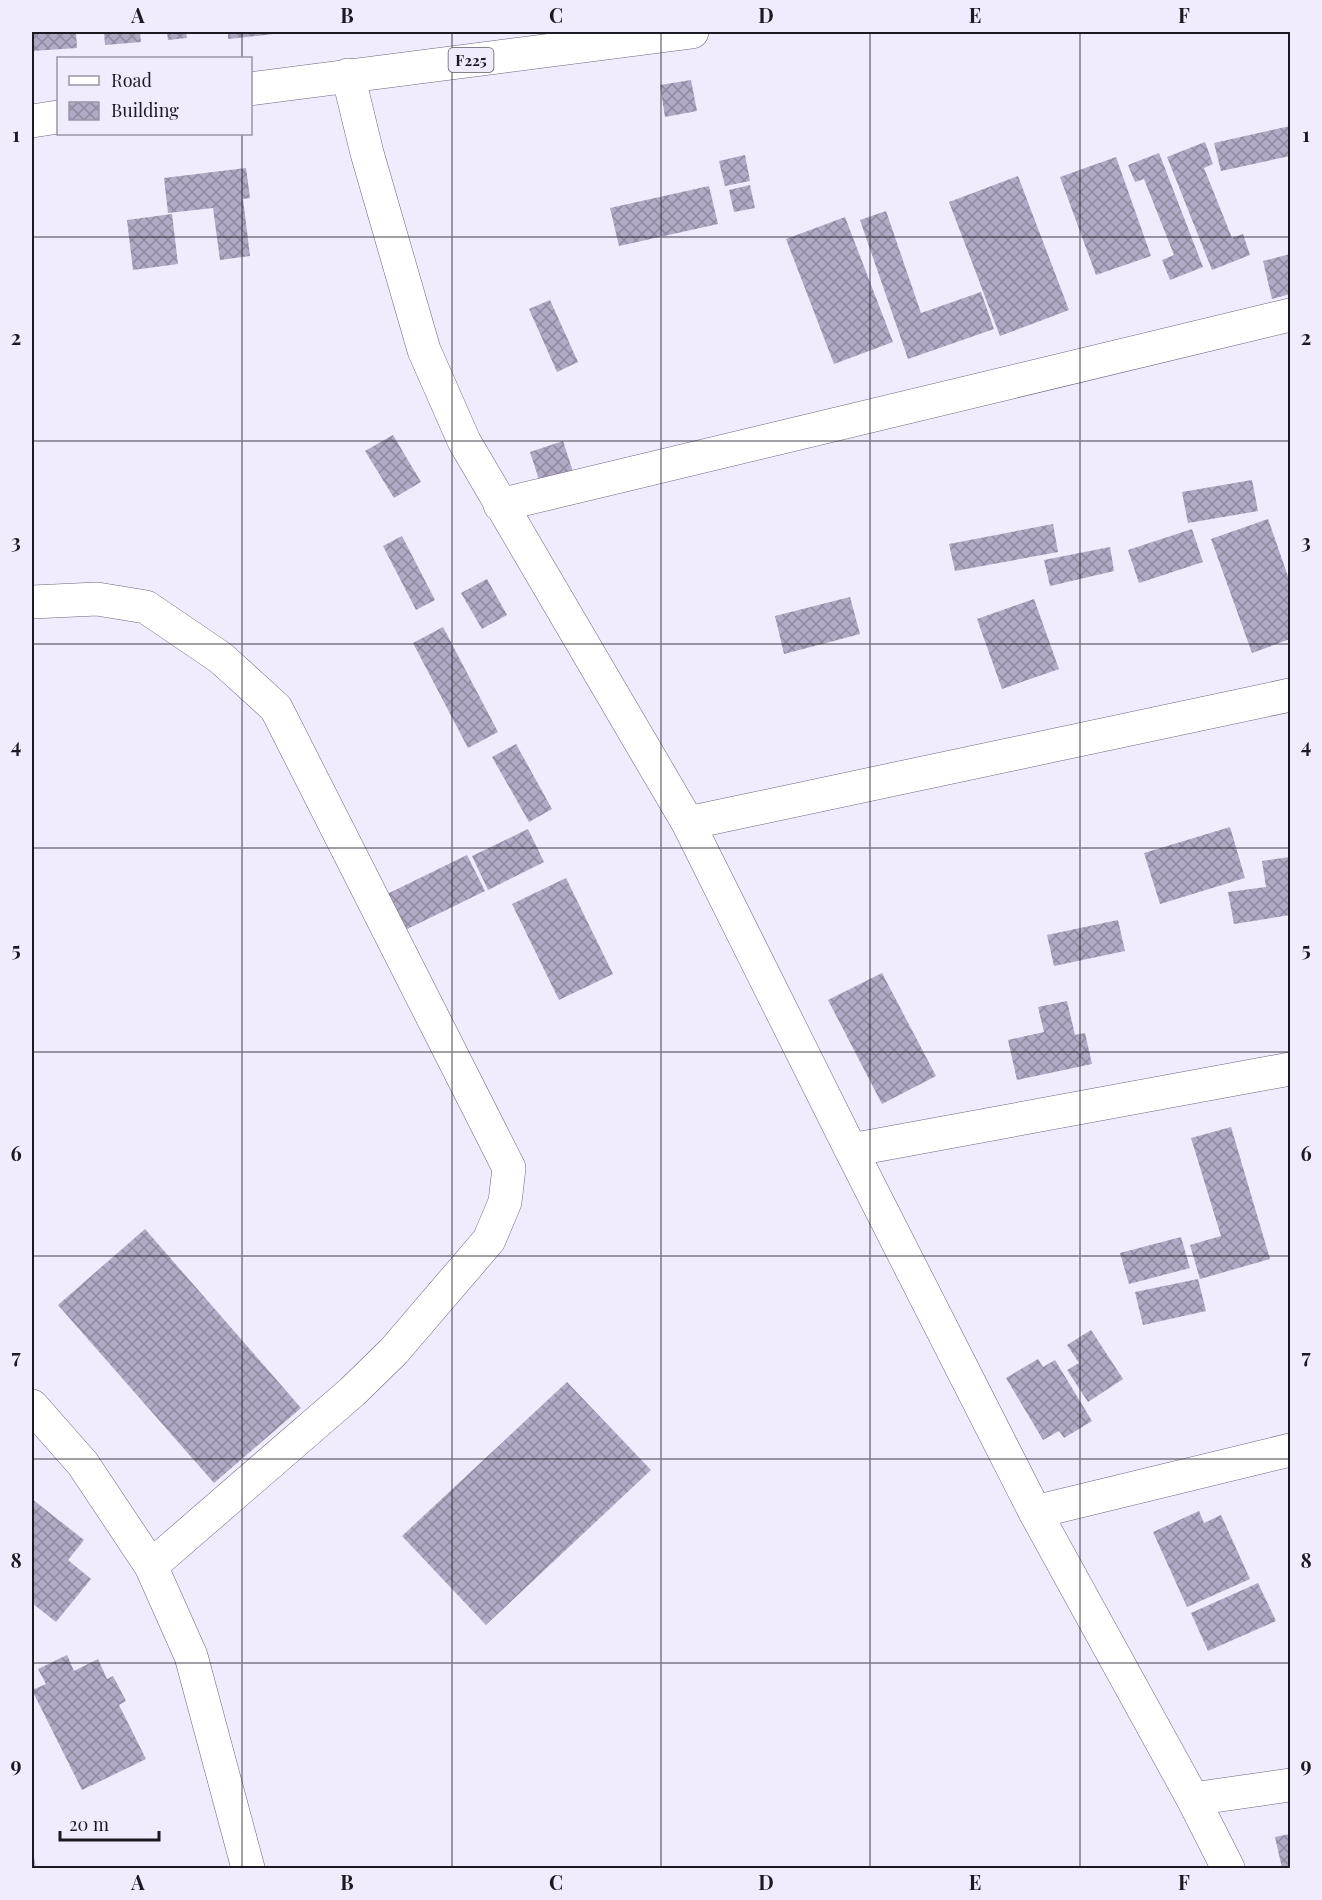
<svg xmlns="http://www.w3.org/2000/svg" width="1322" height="1900" font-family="'Playfair Display',serif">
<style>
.building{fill:url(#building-cross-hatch)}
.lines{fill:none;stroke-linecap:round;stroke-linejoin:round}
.minor-casing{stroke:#6d657f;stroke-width:34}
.major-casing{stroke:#6d657f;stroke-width:34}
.minor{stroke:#fff;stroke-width:33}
.major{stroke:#fff;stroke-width:33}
.grid{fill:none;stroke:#1c1923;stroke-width:1.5;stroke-opacity:0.55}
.labels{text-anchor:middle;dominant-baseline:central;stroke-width:6;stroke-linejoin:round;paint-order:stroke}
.shield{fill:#f0ebfd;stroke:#5c5864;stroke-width:1.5}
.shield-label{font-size:15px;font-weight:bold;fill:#1c1923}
.neatline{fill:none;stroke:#1c1923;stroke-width:2}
.grid-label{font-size:20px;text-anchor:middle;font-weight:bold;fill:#1c1923}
</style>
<defs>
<pattern id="building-cross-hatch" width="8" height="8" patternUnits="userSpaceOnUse" patternTransform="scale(1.5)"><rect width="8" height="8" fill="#b1a9c5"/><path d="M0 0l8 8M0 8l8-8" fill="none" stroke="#8f89a0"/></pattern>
</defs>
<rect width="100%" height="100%" fill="#f0ebfd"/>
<!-- building -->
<path class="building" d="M32 32H76L77 48 32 51Z
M104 32H140L141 42 105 45Z
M167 32H186L187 38 168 40Z
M228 32H274V34L228 39Z
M691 80 697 111 665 117 660 85Z
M1290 126V156L1221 171 1214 143Z
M1205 142 1213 164 1204 168 1232 238 1243 234 1250 255 1212 270 1167 157Z
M1159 153 1203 267 1170 280 1162 260 1174 255 1144 179 1135 182 1128 165Z
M745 155 750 181 725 186 719 161Z
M1116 157 1151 256 1096 275 1060 177Z
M246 168 250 198 243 199 250 256 220 260 213 208 168 213 164 178Z
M1018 176 1069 310 1000 336 949 202Z
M750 185 755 208 734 212 729 190Z
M709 186 718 224 619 246 610 208Z
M886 211 921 313 981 292 994 329 908 359 860 220Z
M172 214 178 264 133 270 127 220Z
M845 217 893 342 834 364 786 239Z
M1290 254V294L1272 299 1263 261Z
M550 300 578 362 557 372 529 309Z
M393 435 421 482 394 498 365 451Z
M563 441 577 484 544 495 530 452Z
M1252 480 1258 511 1188 523 1182 492Z
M1268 519 1290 582V639L1252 653 1211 539Z
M1053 524 1058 552 955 571 949 544Z
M1192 529 1203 562 1139 583 1128 550Z
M402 536 435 600 416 610 383 546Z
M1110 547 1114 571 1050 586 1044 560Z
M487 579 507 615 482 629 461 593Z
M850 597 860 634 784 654 775 616Z
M1034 599 1059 669 1002 689 977 619Z
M443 627 498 732 468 748 413 643Z
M516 744 552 809 529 822 492 757Z
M1230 827 1245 878 1160 904 1144 853Z
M528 829 544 862 488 890 472 856Z
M467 855 485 891 399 933 381 897Z
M1290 857V915L1234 924 1228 892 1266 887 1262 861Z
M566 878 613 974 559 1000 512 904Z
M1118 920 1125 951 1054 966 1047 935Z
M882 973 936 1076 882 1104 828 1000Z
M1067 1001 1075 1035 1085 1033 1092 1064 1017 1080 1008 1040 1044 1032 1038 1007Z
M1231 1127 1270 1259 1200 1279 1190 1245 1221 1236 1191 1138Z
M145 1229 301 1408 214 1483 58 1305Z
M1181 1237 1190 1268 1129 1284 1120 1253Z
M1198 1279 1206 1311 1143 1325 1135 1292Z
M1091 1330 1123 1379 1088 1402 1067 1370 1079 1363 1067 1345Z
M1038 1359 1043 1367 1055 1360 1092 1421 1064 1438 1059 1431 1043 1440 1006 1378Z
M567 1382 651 1470 486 1625 402 1536Z
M32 1499 84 1540 68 1560 91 1579 56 1622 32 1603Z
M1199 1511 1204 1523 1221 1515 1250 1579 1187 1607 1153 1532Z
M1258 1583 1276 1621 1208 1651 1191 1613Z
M67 1655 74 1671 98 1659 107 1679 113 1676 126 1701 119 1705 146 1759 82 1790 32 1690 46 1684 38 1669Z
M1290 1834V1868H1282L1275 1837Z
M32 1852H33L36 1868H32Z"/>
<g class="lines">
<defs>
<path id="minor" d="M348 75 367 153 424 350 464 441 688 823 851 1150 1035 1512 1193 1799 1228 1868
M500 505 1290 315
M32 602 97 599 146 607 221 658 276 708 509 1168 505 1202 489 1240 394 1351 352 1392 151 1566
M688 823 1290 695
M851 1150 1290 1069
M32 1406 83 1464 151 1566 191 1656 248 1868
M1035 1512 1290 1450
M1193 1799 1290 1785"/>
<path id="major" d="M250 89 692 32
M32 121 58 117"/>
</defs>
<!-- minor casing -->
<use href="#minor" class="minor-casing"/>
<!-- major casing -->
<use href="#major" class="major-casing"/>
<!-- minor -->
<use href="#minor" class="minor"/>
<!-- major -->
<use href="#major" class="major"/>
</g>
<!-- grid -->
<path class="grid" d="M242 32V58M452 32V1868M661 32V1868M870 32V1868M1080 32V1868M242 134V1868M32 237H1290M32 441H1290M32 644H1290M32 848H1290M32 1052H1290M32 1256H1290M32 1459H1290M32 1663H1290"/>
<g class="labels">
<!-- shield labels -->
<rect class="shield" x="448.5" y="48" width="45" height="24" rx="4.5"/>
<g class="shield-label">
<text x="471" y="60">F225</text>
</g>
</g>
<!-- border -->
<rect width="1322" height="1900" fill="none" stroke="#f0ebfd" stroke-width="66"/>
<!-- legend -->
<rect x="57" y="57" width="195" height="78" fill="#f0ebfd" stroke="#9b97a6" stroke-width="1.5"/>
<rect x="69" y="76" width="30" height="9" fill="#ffffff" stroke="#9b97a6" stroke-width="1.5"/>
<text x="111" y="87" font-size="18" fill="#1c1923">Road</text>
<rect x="69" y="102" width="30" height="18" fill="url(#building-cross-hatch)" stroke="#9b97a6" stroke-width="1.5"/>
<text x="111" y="117" font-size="18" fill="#1c1923">Building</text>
<!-- scale -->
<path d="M60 1831v9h99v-9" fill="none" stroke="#1c1923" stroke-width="3"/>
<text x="69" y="1831" font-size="18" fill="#1c1923" stroke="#f0ebfd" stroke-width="4.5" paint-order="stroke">20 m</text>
<rect x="33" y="33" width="1256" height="1834" class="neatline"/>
<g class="grid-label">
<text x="138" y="23">A</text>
<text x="347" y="23">B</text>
<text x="556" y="23">C</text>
<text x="766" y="23">D</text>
<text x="975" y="23">E</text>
<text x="1184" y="23">F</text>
<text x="16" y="142">1</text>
<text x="1306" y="142">1</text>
<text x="16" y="345">2</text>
<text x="1306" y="345">2</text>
<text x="16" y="549">3</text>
<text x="1306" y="549">3</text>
<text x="16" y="753">4</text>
<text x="1306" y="753">4</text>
<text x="16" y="957">5</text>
<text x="1306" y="957">5</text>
<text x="16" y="1161">6</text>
<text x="1306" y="1161">6</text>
<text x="16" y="1364">7</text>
<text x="1306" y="1364">7</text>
<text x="16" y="1568">8</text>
<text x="1306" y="1568">8</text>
<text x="16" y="1772">9</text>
<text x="1306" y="1772">9</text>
<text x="138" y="1890">A</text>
<text x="347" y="1890">B</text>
<text x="556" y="1890">C</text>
<text x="766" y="1890">D</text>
<text x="975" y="1890">E</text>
<text x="1184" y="1890">F</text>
</g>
</svg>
